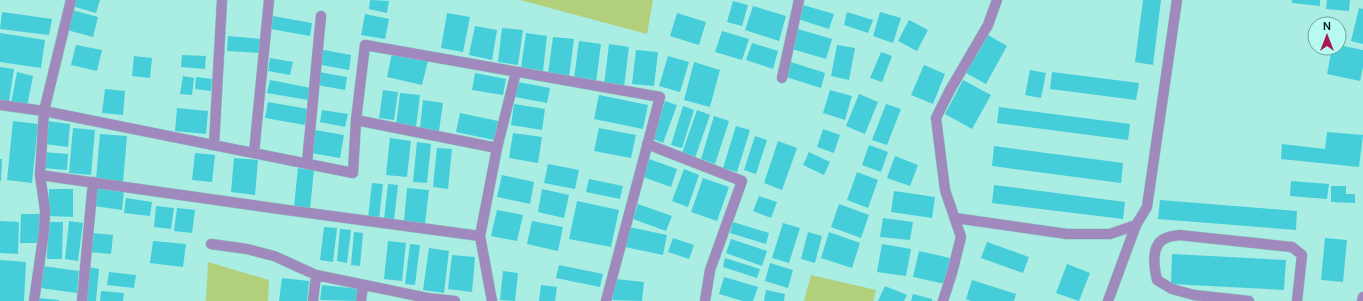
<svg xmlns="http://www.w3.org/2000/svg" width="1363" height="301" font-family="Manrope,sans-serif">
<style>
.water{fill:#b2cf7b}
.building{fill:#46cdda}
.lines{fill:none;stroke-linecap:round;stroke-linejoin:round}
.minor-casing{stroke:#8bc7be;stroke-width:11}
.minor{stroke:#a089bd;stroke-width:10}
</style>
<rect width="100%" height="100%" fill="#aaede3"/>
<!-- water -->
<path class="water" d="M520 0H653L647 34Z
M208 262 269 280 268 301H206Z
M811 275 876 290 873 301H804Z"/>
<!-- building -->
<path class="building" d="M74 0H100L96 13 72 6Z
M370 0 389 1 387 13 369 9Z
M1143 0H1161L1153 65 1135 62Z
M1292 0H1320V6L1292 3Z
M1327 0H1350L1349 11 1326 9Z
M733 1 748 5 742 26 727 22Z
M803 5 834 14 829 29 798 19Z
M753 6 786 16 779 41 745 30Z
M1359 8 1363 9V44L1351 41Z
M72 10 98 17 93 37 67 30Z
M2 12 52 19 49 35 0 29Z
M847 12 873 20 868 33 844 25Z
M880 12 901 18 893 43 873 36Z
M447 13 470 17 463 52 441 48Z
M677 13 706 22 699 45 670 36Z
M365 14 389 19 385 39 361 35Z
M273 16 312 23 310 36 271 29Z
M909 20 928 30 917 51 898 41Z
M475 26 497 30 492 60 469 55Z
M502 28 523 30 518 65 498 62Z
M798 29 832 39 826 59 792 49Z
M722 31 749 39 742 60 715 52Z
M0 33 45 40 41 68 0 62Z
M526 33 547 36 543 71 521 68Z
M988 35 1007 46 986 84 966 73Z
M228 36 261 39 260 53 227 51Z
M553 37 574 39 569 77 548 74Z
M579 41 601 44 596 82 574 79Z
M752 43 778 51 773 69 746 60Z
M609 44 629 47 624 87 604 85Z
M76 45 102 50 97 71 71 65Z
M837 45 855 48 849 80 831 76Z
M1339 45 1363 50V67L1360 81 1327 74 1332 48H1339Z
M319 49 351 55 349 70 316 64Z
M636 50 658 52 654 86 632 84Z
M881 52 892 56 882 82 870 78Z
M392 53 428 61 422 85 387 77Z
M182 55 206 56 205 69 181 67Z
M134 56 152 58 150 78 132 76Z
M668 56 689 62 680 92 659 86Z
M270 58 293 62 290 75 268 71Z
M694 62 720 70 710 107 684 100Z
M791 62 825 73 821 88 786 77Z
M924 65 945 74 933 104 911 95Z
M0 67 14 69 9 102 0 101Z
M1030 70 1046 73 1041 98 1025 95Z
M17 72 33 76 27 106 11 103Z
M319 72 347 77 345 90 317 85Z
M1052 72 1139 83 1136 100 1050 89Z
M475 73 506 79 503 95 472 90Z
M183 76 194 78 192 95 180 94Z
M196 77 212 79 211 91 195 89Z
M270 80 311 88 308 100 267 93Z
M963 80 991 95 972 129 945 114Z
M518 82 550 88 547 103 515 97Z
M105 89 125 91 123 115 102 113Z
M383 90 398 92 394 120 379 118Z
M830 90 852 96 845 120 823 113Z
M400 93 420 95 416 127 396 125Z
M859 94 878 102 865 134 846 126Z
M599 95 648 105 643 129 594 119Z
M423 100 443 103 439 131 420 128Z
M665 101 677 105 663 143 653 139Z
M268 102 308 109 305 125 265 118Z
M514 104 545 109 542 130 511 125Z
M886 104 901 109 887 145 872 140Z
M683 106 694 110 682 148 671 145Z
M999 107 1130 124 1128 140 997 123Z
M177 108 208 111 206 134 175 131Z
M322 110 348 114 345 127 320 122Z
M697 110 710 115 695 158 682 153Z
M460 113 498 121 494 140 456 132Z
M714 116 729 121 715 164 701 159Z
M13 121 38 124 32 183 7 180Z
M47 121 70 124 68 147 45 144Z
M736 126 750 130 737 172 723 168Z
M73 128 95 130 91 175 69 173Z
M599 128 636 135 631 158 594 151Z
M823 129 840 135 834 153 817 147Z
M315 130 344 135 340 158 311 153Z
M1327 132 1363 135 1359 167 1281 159 1282 144 1325 149Z
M513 133 542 137 538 163 509 158Z
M100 134 127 136 123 182 96 179Z
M755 136 767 140 756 174 744 170Z
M390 138 411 141 407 177 386 175Z
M778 141 797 148 782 190 764 183Z
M417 142 431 144 427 183 413 182Z
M869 145 888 152 881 172 862 165Z
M994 146 1123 163 1121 183 992 166Z
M437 148 452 149 448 189 433 187Z
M43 152 68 154 67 170 42 168Z
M809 152 830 162 824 175 803 165Z
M195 153 215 155 212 182 192 180Z
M895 156 918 165 910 186 887 178Z
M234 158 258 160 255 195 231 192Z
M0 159H2L1 181H0Z
M649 159 677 169 671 187 643 177Z
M548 164 579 170 575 189 544 183Z
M298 168 314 170 310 208 294 207Z
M684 169 699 175 688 207 672 201Z
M857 172 878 180 868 208 847 200Z
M502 175 534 182 530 204 497 197Z
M703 178 729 187 717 221 691 212Z
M589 179 623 186 620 199 586 192Z
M1291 181 1329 184 1327 199 1290 196Z
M372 183 383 184 379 219 368 218Z
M388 184 398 185 394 220 384 219Z
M994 185 1125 202 1123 219 992 203Z
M1331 186H1346V194H1355V203L1331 202Z
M96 187 124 190 122 210 94 206Z
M407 188 429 190 425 224 404 222Z
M49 189H73V217L48 216Z
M542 189 569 195 564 218 538 212Z
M894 191 935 197 932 218 891 212Z
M759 196 777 202 771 218 753 211Z
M126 198 152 202 150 216 124 213Z
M1160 200 1297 211 1296 230 1158 219Z
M577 201 619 210 611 247 569 239Z
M638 204 672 216 666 231 633 219Z
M839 204 869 215 861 238 831 227Z
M156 206 174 208 171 229 154 227Z
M177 208 195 210 192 233 174 231Z
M497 210 523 215 517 241 491 236Z
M21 214H40L39 243H20Z
M883 218 913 222 910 240 880 237Z
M0 221 19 222 18 254 0 253Z
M69 221 83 223 78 261 65 259Z
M532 221 563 227 558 251 527 244Z
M48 222H63L62 259H47Z
M733 222 769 233 766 244 730 233Z
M783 223 800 228 789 263 772 258Z
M324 227 337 228 333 262 320 260Z
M629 227 667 235 663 255 625 247Z
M340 229 351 230 347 263 337 261Z
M354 232 363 233 360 266 351 265Z
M808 232 822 236 815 263 801 259Z
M829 232 860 243 852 268 821 258Z
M92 233 113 235 111 254 89 252Z
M673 238 694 245 689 259 668 252Z
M1325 238 1347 240 1343 282 1321 280Z
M731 239 767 251 762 266 726 253Z
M153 241 186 244 183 267 150 263Z
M388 241 406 243 402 281 384 279Z
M987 242 1029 257 1023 273 981 258Z
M410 244 420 245 415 285 405 284Z
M882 244 911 249 906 276 877 272Z
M429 248 449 251 444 293 423 290Z
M919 251 950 258 945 284 913 277Z
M1172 254 1286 260 1284 290 1171 284Z
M452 255 475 257 472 292 448 289Z
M725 258 760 269 757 278 723 267Z
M0 260 26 262 24 301H0Z
M770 263 793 270 788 288 765 281Z
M1067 264 1090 273 1079 301 1056 293Z
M559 265 603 274 600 287 556 278Z
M43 266 79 271 77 293 40 288Z
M88 267 99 269 96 301H84Z
M503 271 518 273 515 301 500 300Z
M109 272 136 275 134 288 107 285Z
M724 277 758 287 753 301H743L719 294Z
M282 278 309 281 307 301H279Z
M615 279 644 282 642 301 612 300Z
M972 280 1016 294 1014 301H971L966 299Z
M322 285 360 289 359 301 320 300Z
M541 285 557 287 555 301H539Z
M885 286 907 295 904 301H878Z
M766 290 785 294 784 301H764Z
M101 291 124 293 123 301H100Z
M913 294 932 299V301H911Z
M38 298 59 300V301H38Z"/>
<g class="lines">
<defs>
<path id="minor" d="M71 0 44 111 353 173 356 120 365 45 660 97 606 301
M782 78 799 0
M0 105 44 111 40 175 45 210 44 231 34 301
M356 120 497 148
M647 144 742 181 710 270 705 301
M214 145 222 0
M254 153 269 0
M307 163 321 16
M40 175 294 211 480 236
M955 218 1067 234H1110L1136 225 1147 207 1177 0
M211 244 247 249 274 256 316 275 427 298 455 301
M82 301 93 182
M313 301 316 275
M361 301 363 285
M492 301 480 236 497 148 516 72
M943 301 952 273 961 237 945 190 936 118 950 90 988 25 997 0
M1108 301 1136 225
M1249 301 1194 295 1172 289 1157 280C1154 267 1150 244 1166 238 1170 236 1175 236 1179 235L1292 247 1302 255 1297 301
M1362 301 1363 297"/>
</defs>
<!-- minor casing -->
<use href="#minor" class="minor-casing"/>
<!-- minor -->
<use href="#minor" class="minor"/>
</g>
<!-- north arrow -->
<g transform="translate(1327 36)"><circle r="19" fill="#b7faf0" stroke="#6ea099"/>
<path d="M0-3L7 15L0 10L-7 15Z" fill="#a91751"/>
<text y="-6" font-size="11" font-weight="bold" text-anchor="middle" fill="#001916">N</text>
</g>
</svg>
